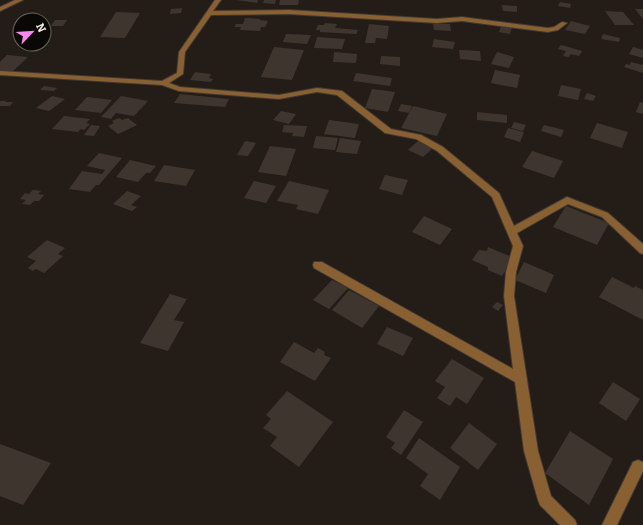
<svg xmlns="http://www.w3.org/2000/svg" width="643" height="525" font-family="Bitter,serif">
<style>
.building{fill:#3e362e}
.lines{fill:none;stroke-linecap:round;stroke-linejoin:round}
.minor-casing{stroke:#413934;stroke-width:2}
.minor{fill:#896031;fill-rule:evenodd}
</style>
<rect width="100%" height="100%" fill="#241c16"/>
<!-- building -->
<path class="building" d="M236 0H258L257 3Z
M264 0H276L275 4 263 3Z
M280 0H299L298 5H279Z
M560 2 571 4 570 8 558 6Z
M502 5 517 6V12L503 11Z
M182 8 181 13 170 14 171 9Z
M635 9H643V19Z
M605 11 623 12 634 25H615Z
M116 12 140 13 125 38 100 37Z
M245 18 260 19V20L268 21 265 27H261L260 31 240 30 241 27H235L236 24H243Z
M55 20H67L63 26H51Z
M571 21 590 26 585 34 565 30Z
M325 23 337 24 335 28 358 30 356 34 320 32V30H316L318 25H324Z
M369 24 389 26 387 39 376 38 375 43H365Z
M433 24H450L451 31 434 30Z
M501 26 512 27 510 34 499 32Z
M286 34 311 35 307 44 283 42Z
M603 34 620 38 619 42 601 39Z
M317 37 345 39 342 49 314 48Z
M434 39 455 42 453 49 432 47Z
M561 45 582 51 579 56 571 54 569 57 563 56 566 51 558 49Z
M274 47 304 50 292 80 261 77Z
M633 47 643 50V58L629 54Z
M459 50 480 51 481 61 460 59Z
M334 52 357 54 356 63 333 62Z
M497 52 514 57 509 68 491 64Z
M7 55 28 57 11 73 0 71V62Z
M381 56 400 57V66L380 64Z
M631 62 643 65V73L624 67 626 64 630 65Z
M495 70 520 75 517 88 491 83Z
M195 72 211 74 209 78 213 79 211 82 190 80Z
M356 73 392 78 390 86 353 81Z
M561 85 581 89 578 100 558 96Z
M44 86 57 88 54 91 40 90Z
M372 89 395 92 388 112 365 108Z
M587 93 596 96 593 101 584 99Z
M180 94 229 99 225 107 174 103Z
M52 96 65 99 49 111 36 108Z
M121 96 148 101 134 116 116 113 111 119 101 117Z
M87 97 112 100 101 113 75 110Z
M0 101H6L5 102H13L10 106H0Z
M640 102 643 103V114L636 112Z
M401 104 412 106 409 113 398 111Z
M413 106 447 114 437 136 401 128Z
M281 111 296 114 289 124 273 120Z
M477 112 507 115V123L477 120Z
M64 116 90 119 86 123 90 124 84 130 81 129 78 132 52 129Z
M119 118 122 120 128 118 137 125 118 134 108 126 114 123 112 121Z
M329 120 359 124 355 138 324 134Z
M514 122 526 125 523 131 511 128Z
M597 123 628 132 622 148 590 138Z
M91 125 100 126 94 136 84 135Z
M284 125 307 126 304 137 292 136 293 133 282 132Z
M544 125 564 130 561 137 541 131Z
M508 128 524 132 520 142 504 137Z
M316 136 338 138 335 150 313 148Z
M340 138 361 141 357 154 336 152Z
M245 141 256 143 248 156 237 155Z
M418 141 433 148 423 157 408 150Z
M270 146 296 149 286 176 258 172Z
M532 151 563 161 554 178 522 167Z
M99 153 122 158 99 185H96L90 192 69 189 82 171 102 174 105 170 87 166Z
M130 160 156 166 150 173H146L138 182 116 177Z
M164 165 195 170 186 186 154 181Z
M385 175 408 180 402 195 379 189Z
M254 181 276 186 266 203 244 198Z
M289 181 329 190 318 214 296 209 298 205 277 201Z
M33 190 41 191 38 194 44 195 39 201H34L30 205 22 204 26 200 20 199 25 193 29 194Z
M127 191 141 196 131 205 137 207 132 211 113 204Z
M566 206 609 223 597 245 553 227Z
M424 216 452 229 440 245 412 232Z
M47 240 65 248 58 254 63 256 44 273 36 269 33 271 28 268 36 261 27 257Z
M488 247 514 258 502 276 488 270V267L472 260 479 250 487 251Z
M524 262 554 275 546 293 515 280Z
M612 277 634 288 635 286 643 290V320L599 297Z
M332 280 348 288 329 309 313 300Z
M349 290 379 306 362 328 332 310Z
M170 294 187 299 174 320 184 322 168 351 140 343Z
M497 302 503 305 498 311 492 307Z
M387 327 413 338 403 356 377 344Z
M294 342 314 353 318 348 325 352 324 355 331 358 315 381 280 362Z
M452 359 484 378 467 404 456 397 450 406 437 398 445 387 435 381Z
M613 382 640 399 626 421 599 403Z
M287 391 333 422 299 467 270 446 277 437 263 428 271 419 266 415Z
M404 410 423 422 401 455 391 448 395 443 386 437Z
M469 423 497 444 478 470 450 448Z
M570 431 613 459 589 505 545 473Z
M419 438 460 467 440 500 420 486 428 474 406 458Z
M0 444 51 463 23 505 0 496Z"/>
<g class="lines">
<defs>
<path id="minor" d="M15 0H23L0 11V7Z
M215 0H221L213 11 289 10 437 19 462 17 548 28 554 27 562 22 567 23 558 30 548 32 462 21 437 23 289 14 211 15 185 52 183 74 169 83 180 87 279 95 317 88 342 91 391 129 421 135 443 147 499 193 514 226 567 197 608 213 643 244V254L640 253 602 217 568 204 517 233 523 246 516 272 514 296 538 451 551 496 575 520 577 525H560L540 505 538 500 524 451 515 382 314 268 313 265 314 262H322L513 369 504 296 506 272 513 246 492 197 437 151 416 139 385 133 337 95 317 92 279 99 179 91 162 85 0 75V71L162 81 177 73 179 52Z
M638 460 643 462V471L617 525H602L633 462Z"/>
</defs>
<!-- minor casing -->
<use href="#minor" class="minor-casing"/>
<!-- minor -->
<use href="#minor" class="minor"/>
</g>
<!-- north arrow -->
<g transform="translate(32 32) rotate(65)"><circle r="19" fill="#0a0805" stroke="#676460"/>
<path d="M0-3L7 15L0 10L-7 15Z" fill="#f688ed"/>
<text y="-6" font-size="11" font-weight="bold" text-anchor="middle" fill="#f2ede9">N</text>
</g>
</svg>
